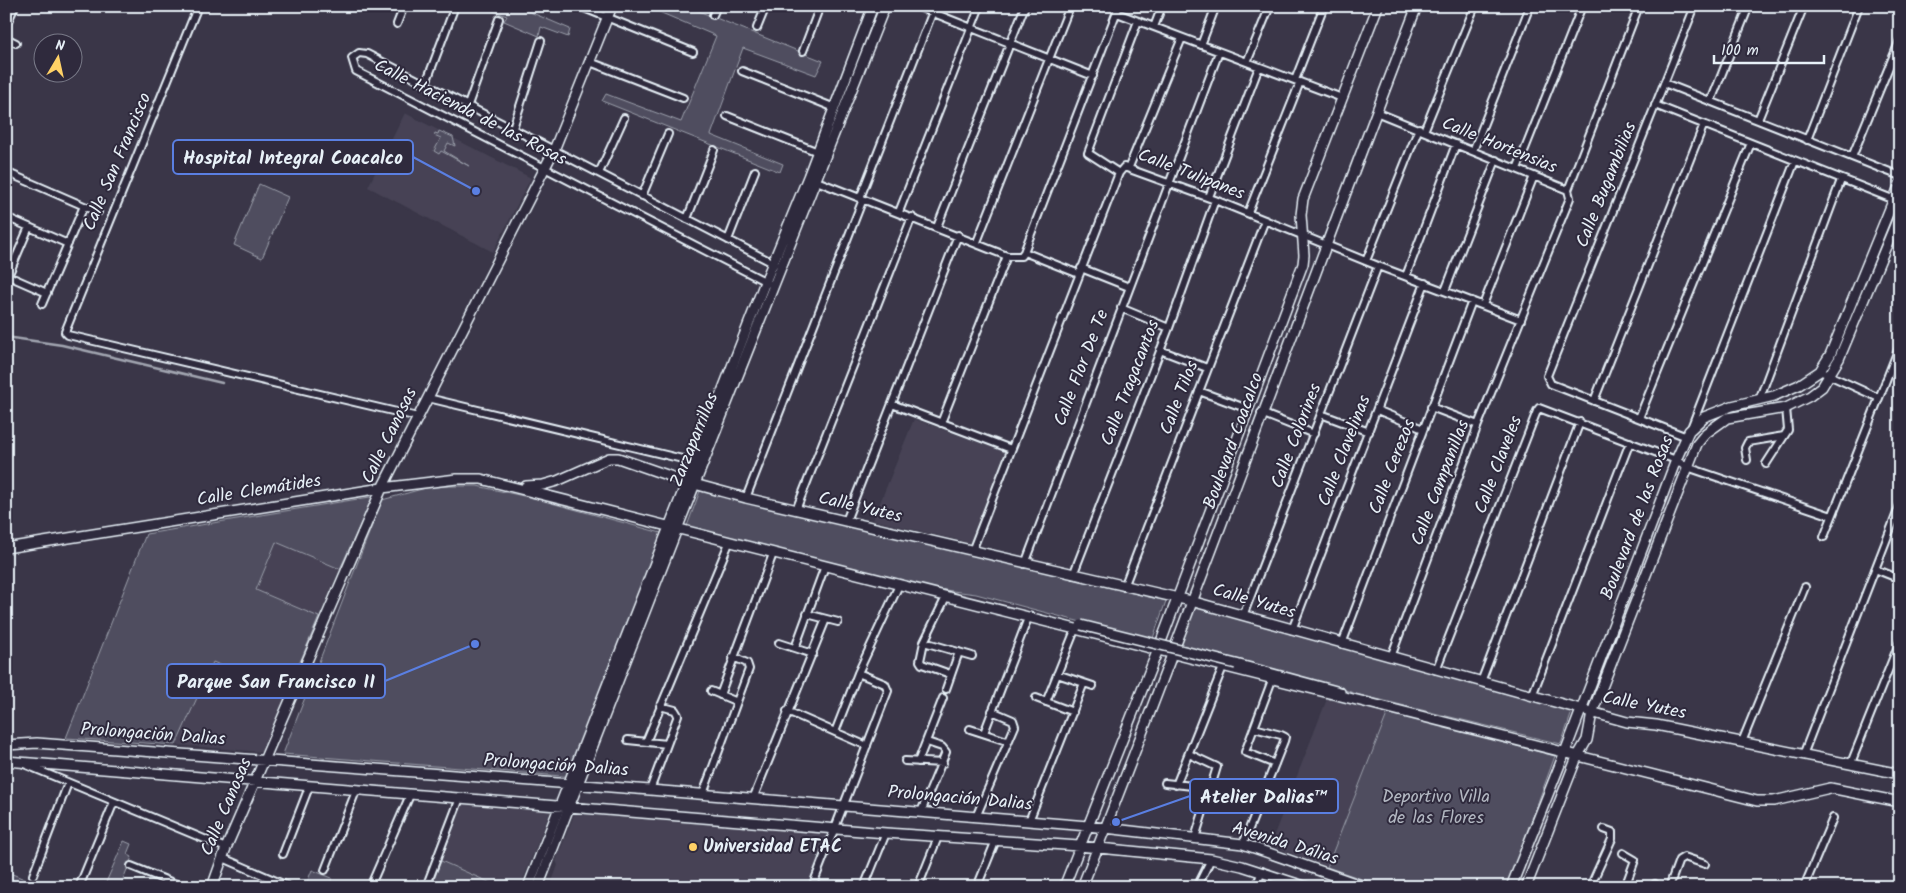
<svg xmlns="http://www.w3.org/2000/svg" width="1906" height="893" font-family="Kalam,sans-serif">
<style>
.built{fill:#464354}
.green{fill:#504e5f;stroke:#9ca0ac}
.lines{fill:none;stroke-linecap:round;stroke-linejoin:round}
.stream{stroke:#a2a6b1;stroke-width:2.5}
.street-casing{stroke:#e8f1f8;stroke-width:10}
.secondary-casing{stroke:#e8f1f8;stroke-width:12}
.street{stroke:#2f2a3d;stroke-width:6}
.secondary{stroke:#2f2a3d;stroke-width:9}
.secondary-bridge-casing{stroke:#e8f1f8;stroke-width:12;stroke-linecap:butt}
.secondary-bridge{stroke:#2f2a3d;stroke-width:9}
.poi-dot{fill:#ffd166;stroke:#2f2a3d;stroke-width:2}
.labels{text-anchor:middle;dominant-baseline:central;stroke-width:4;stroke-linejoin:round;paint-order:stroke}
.street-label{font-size:18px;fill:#e8f1f8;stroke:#2f2a3d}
.park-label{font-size:18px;fill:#b3b8c2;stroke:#2f2a3d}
.poi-label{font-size:18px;font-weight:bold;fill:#e8f1f8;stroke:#2f2a3d;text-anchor:start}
.leader{fill:none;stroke:#5a7fe2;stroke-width:2}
.callout-dot{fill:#5a7fe2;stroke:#2f2a3d;stroke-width:2}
.callout{fill:#2f2a3d;stroke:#5a7fe2;stroke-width:2}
.callout-label{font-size:19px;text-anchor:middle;font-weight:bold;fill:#e8f1f8}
</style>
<rect width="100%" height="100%" fill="#3a3648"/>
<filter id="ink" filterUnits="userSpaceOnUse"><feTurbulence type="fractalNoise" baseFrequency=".02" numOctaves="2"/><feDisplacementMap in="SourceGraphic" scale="10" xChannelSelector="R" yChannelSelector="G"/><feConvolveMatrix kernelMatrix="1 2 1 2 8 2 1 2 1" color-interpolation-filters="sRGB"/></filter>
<g filter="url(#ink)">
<!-- built -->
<path class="built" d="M405 113 531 178 493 252 368 187Z
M914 419 1005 452 970 543 873 520Z
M276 542 340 569 319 617 256 590Z
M213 662 287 693 262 752 176 745Z
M1327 699 1388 712 1327 867 1270 845Z
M463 803 551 810 520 887H500L441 861Z
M575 812 743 827 829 832 807 887H550L558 865 556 861Z"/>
<!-- green -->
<path class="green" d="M479 6H516L570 29 568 37 541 27 539 36 504 21 507 16Z
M645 6H686L823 61 816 75 743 48 711 135 783 164 780 172 602 101 606 94 681 122 716 36Z
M439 131 453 137 455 146 448 143 444 151 469 166 441 151 439 154 434 151 441 138 434 135 435 133 438 134Z
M259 184 288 197 262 258 234 245Z
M433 486H477L533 498 665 534 574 777 283 754 382 500Z
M700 491 1166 601 1152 641 976 594 937 589 687 526Z
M370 497 372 499 340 569 276 542 256 590 319 617 287 693 213 662 176 745 66 738 146 534Z
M1195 607 1572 712 1561 744 1356 694 1337 687 1180 648Z
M1388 712 1555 756 1507 887H1385L1327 867Z
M124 841 131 844 127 854 132 857 120 887H104Z
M441 861 500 887H431Z
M312 870 332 878 329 887H305Z
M10 873 43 887H6Z"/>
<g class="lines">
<!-- stream -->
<path class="stream" d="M6 337 62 345 222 383"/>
<defs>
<path id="street" d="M198 6 65 332 68 335 418 417
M579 6 693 52
M916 6 1093 76
M1117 13 1342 98
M713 15 717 6
M397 24 404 6
M6 25 15 6
M1154 27 1162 6
M757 28 766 6
M6 38 16 43
M1201 45 1216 6
M803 51 820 6
M590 62 683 98
M1247 62 1270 6
M742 71 835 108
M1295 80 1324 6
M426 83 455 6
M1664 83 1900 176
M1711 101 1749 6
M468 105 499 19
M1655 105 1900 202
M1376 112 1568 190
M727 116 818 152
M1758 120 1804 6
M513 128 541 41
M1424 131 1475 6
M1807 140 1859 6
M1473 151 1530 6
M1852 157 1900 40
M1129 167 1182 38
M1517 169 1582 6
M6 172 98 212
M599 173 624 118
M1119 173 1088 153 1138 21
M814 180 1007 256H1021L1024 252 1079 274
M1568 190 1639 6
M642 196 668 134
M1209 197 1259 67
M860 198 935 6
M899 212 980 6
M1248 213 1300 82
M6 217 68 244
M687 219 714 150
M937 227 1025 6
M728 240 755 171
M977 242 1070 6
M1024 252 1119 6
M1366 261 1419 128
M1081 268 1129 287
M6 275 47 293
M8 276 29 227
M1406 276 1456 144
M774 286 356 71 352 58 359 53 367 54 775 264
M1445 291 1496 160
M42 304 84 206
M1483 305 1534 176
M1121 308 1169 328
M1160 350 1207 368
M1820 371 1879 398
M1199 391 1248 409
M428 398 695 462
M1759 400 1841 180
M1594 401 1704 124
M892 404 1011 449
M1431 407 1478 425
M1377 410 1423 429
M1261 413 1314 434
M1321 414 1369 432
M1639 418 1751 143
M941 423 1007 256
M1691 428 1795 161
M1687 437 1551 384 1547 376 1695 6
M1747 460 1745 448 1748 442 1784 436
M1766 464 1788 430 1786 408
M746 498 863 199
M796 510 912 217
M846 521 958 235
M1824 537 1900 345
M972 551 1119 173 1124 167 1215 200 1378 266 1521 320
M1025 564 1219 52
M1875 569 1900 579
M1073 575 1169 328 1215 200
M1124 587 1265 220
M946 597 924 642 920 661 922 664 950 674
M807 614 838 622
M1243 616 1378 266
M1292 630 1425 283
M924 642 972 656
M779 643 813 654
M1342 644 1472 301
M795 648 825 566
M1391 657 1478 425 1570 198 1568 190
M1436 670 1537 411 1539 408 1676 460 1687 467 1832 516
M1057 674 1093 686
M1272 680 1245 752 1275 764
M1481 682 1580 422
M946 689 959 652
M711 691 735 701
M720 695 773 554
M1532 696 1630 442
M1036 698 1073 712
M1046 702 1075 630
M787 711 867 746
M970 729 1007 741
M835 732 858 673 899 585
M984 733 1028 618
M628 740 667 744
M646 742 729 543
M1742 742 1805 587
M1189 754 1217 767 1195 838
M1803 755 1900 505
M905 761 943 763
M918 762 943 698
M1851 763 1900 641
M24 764 226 848
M1165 783 1211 788
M1176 785 1223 667
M650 790 678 715 675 710 660 706
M703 794 749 669 747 663 733 657
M753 799 826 619
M921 812 946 752 942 747 927 742
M976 817 1015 726 1013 720 992 711
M1029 821 1084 683
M1243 844 1284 741 1285 737 1281 735 1254 728
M1623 853 1635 860 1625 887
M283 854 309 787
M223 858 290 887
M131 866 183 887
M325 870 356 791
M33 875 68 783
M79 887 114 802
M370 887 410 795
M426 887 460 798
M812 887 888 691 885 684 858 673
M864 887 886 833
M918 887 938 837
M977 887 996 840
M1197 887 1211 859
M1256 887 1262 871
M1590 887 1612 839V832L1604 829
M1654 887 1655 884
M1669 887 1679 860 1684 857 1705 864
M1804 887 1833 818"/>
<path id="secondary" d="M526 486 543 485 557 481 609 458H618L687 482 746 498 1191 601 1627 722 1656 725 1900 774
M6 548 382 488 457 479H481L1757 801H1774L1830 788 1900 802
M1236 664 1340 692
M6 745 37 743 650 790 1088 826 1243 844 1366 887
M6 761 886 833 1079 846 1211 859 1242 866 1307 887
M212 887 226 848 382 488 554 150 612 6
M528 887 765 282 808 177 873 6
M538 887 677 529 885 6
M1064 887 1159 647 1303 264 1304 255 1301 215 1303 199 1378 6
M1082 887C1198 595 1304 299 1417 6
M1511 887 1567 747 1676 460 1689 431 1704 417 1732 406 1774 396 1799 385 1820 371 1830 355 1900 184
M1526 887 1577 757 1587 740 1592 713 1697 444 1706 433 1727 418 1786 408 1810 396 1822 387 1839 359 1900 213"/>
</defs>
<!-- street casing -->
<use href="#street" class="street-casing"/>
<!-- secondary casing -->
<use href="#secondary" class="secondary-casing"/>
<!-- street -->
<use href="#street" class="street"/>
<!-- secondary -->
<use href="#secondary" class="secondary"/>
<defs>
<path id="secondary-bridge" d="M1081 625 1236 664"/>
</defs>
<!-- secondary-bridge casing -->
<use href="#secondary-bridge" class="secondary-bridge-casing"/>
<!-- secondary-bridge -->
<use href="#secondary-bridge" class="secondary-bridge"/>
</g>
</g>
<!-- markers -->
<circle class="poi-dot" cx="693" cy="847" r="5"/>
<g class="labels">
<!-- street labels -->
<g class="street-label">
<text transform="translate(470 113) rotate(27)">Calle Hacienda de las Rosas</text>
<text transform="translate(1499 146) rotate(22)">Calle Hortensias</text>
<text transform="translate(118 162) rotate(-67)">Calle San Francisco</text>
<text transform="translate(1191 175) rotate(21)">Calle Tulipanes</text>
<text transform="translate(1607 185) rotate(-68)">Calle Bugambilias</text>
<text transform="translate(1082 368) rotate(-69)">Calle Flor De Te</text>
<text transform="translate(1131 383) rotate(-69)">Calle Tragacantos</text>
<text transform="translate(1180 398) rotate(-69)">Calle Tilos</text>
<text transform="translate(390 436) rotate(-64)">Calle Canosas</text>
<text transform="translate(1297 436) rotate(-69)">Calle Colorines</text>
<text transform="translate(695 440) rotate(-68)">Zarzaparrillas</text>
<text transform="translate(1234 441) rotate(-70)">Boulevard Coacalco</text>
<text transform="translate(1345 451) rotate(-69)">Calle Clavelinas</text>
<text transform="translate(1499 465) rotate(-69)">Calle Claveles</text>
<text transform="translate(1393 467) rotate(-69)">Calle Cerezos</text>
<text transform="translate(1441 483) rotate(-69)">Calle Campanillas</text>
<text transform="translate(259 491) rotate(-9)">Calle Clemátides</text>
<text transform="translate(860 508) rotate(13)">Calle Yutes</text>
<text transform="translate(1638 518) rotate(-69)">Boulevard de las Rosas</text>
<text transform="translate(1254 602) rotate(16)">Calle Yutes</text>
<text transform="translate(1644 706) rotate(11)">Calle Yutes</text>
<text transform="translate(153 735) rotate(4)">Prolongación Dalias</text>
<text transform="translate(556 766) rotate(4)">Prolongación Dalias</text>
<text transform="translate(960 799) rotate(5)">Prolongación Dalias</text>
<text transform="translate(227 807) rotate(-67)">Calle Canosas</text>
<text transform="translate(1285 844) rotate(17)">Avenida Dálias</text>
</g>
<!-- park labels -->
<g class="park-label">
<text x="1436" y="797">Deportivo Villa<tspan x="1436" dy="21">de las Flores</tspan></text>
</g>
<!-- poi labels -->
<g class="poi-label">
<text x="703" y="847">Universidad ETAC</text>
</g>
</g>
<!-- callouts -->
<path class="leader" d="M476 191L413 157M475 644L385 681M1116 822L1190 796"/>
<g class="callout-dot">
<circle cx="476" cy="191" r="5"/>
<circle cx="475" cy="644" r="5"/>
<circle cx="1116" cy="822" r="5"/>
</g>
<g class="callout">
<rect x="173" y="140" width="240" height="34" rx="5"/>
<rect x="167" y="664" width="218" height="34" rx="5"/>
<rect x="1190" y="779" width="148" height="34" rx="5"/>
</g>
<g class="callout-label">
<text x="293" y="164">Hospital Integral Coacalco</text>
<text x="276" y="688">Parque San Francisco II</text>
<text x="1264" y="803">Atelier Dalias™</text>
</g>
<!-- margin -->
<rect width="1906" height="893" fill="none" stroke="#2f2a3d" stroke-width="25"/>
<rect x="12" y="12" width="1881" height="868" fill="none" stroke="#e8f1f8" stroke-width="2" filter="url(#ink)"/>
<!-- north arrow -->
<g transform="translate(58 58) rotate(9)"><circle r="24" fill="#2f2a3d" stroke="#797a88"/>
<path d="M0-4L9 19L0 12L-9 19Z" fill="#ffd166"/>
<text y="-8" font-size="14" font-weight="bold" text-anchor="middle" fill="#e8f1f8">N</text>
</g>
<!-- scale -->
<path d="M1714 55v8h110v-8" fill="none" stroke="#e8f1f8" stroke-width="2.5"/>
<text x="1721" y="55" font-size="15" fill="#e8f1f8" stroke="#2f2a3d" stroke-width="4" paint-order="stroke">100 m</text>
</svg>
